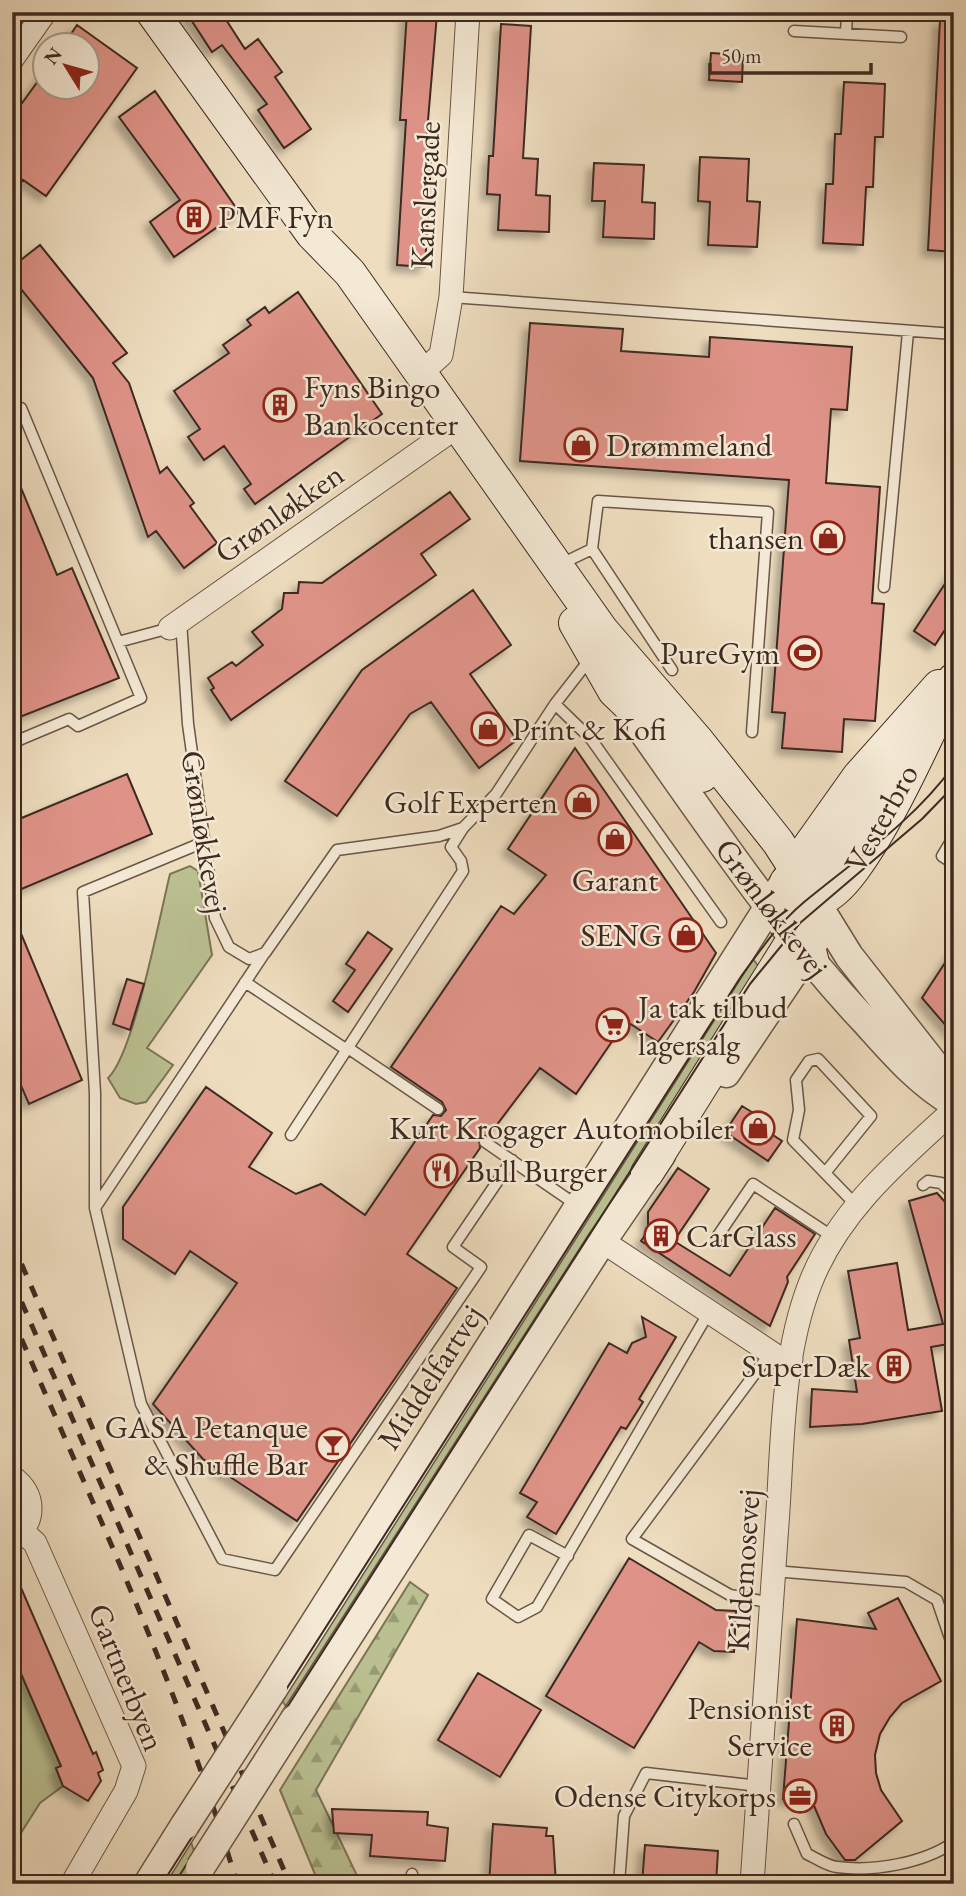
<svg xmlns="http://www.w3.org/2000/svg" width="966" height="1896" font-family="'EB Garamond',serif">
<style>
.green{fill:#bac091;stroke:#7c7458;stroke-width:2}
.forest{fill:url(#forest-firs);stroke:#7c7458;stroke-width:2}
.building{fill:#df9388;stroke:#3d2920;stroke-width:2;filter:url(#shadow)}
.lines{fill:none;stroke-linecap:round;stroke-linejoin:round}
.service-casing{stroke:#695648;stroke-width:13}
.minor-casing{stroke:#695648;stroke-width:25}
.tertiary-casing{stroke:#695648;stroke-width:31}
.secondary-casing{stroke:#3d2920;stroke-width:34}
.service{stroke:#f4e9d5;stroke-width:10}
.minor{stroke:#f4e9d5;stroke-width:23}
.tertiary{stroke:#f4e9d5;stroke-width:28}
.secondary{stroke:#f4e9d5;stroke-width:32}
.tram{stroke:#3d2920;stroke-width:2}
.rail{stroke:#3d2920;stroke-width:5;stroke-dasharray:12 12;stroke-linecap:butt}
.tertiary-bridge-casing{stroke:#695648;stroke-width:31;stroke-linecap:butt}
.tertiary-bridge{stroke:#f4e9d5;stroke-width:28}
.labels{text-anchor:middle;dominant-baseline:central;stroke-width:5;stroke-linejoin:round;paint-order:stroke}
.street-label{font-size:32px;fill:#3d2920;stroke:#f4e9d5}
.poi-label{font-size:32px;fill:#3d2920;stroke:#f4e9d5;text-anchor:end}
</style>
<defs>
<pattern id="forest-firs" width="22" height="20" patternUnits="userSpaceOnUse" patternTransform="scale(1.75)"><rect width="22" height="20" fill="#bac091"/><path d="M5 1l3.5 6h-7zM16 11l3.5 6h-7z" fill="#989c76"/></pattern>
<filter id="shadow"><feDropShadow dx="-6" dy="6" stdDeviation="3.5" flood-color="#0004"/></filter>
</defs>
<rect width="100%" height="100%" fill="#eeddbf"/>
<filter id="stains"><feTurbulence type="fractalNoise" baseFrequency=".00286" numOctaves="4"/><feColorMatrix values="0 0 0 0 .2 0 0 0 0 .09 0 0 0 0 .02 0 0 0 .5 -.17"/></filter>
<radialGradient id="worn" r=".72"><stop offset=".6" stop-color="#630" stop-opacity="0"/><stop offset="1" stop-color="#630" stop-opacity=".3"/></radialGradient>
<!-- green -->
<path class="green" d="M190 866 198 871 212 955 147 1048 173 1065 146 1102 136 1104 120 1098 108 1078C134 1054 160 914 170 874Z
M750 955 765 975 291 1713 277 1694Z
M12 1653 61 1766 56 1769 63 1786 40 1803 12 1847Z
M188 1833 197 1860 182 1884H156Z"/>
<!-- forest -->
<path class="forest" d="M410 1582 428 1595 316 1790 361 1884H319L280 1790Z"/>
<!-- building -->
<path class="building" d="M186 12H221L245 49 258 39 282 72 275 77 311 129 284 148 258 110 267 104 222 45 212 52Z
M407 12 437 14 426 144H432L425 267 397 265 406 120H400Z
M940 20 954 21V252L928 250Z
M501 24 531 26 523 158 538 159 536 195 550 196 549 232 498 230 500 195 487 194 489 156H493Z
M77 25 137 68 46 196 23 180 12 195V117L46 70V88H88V46H63Z
M711 53 743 55 742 82 709 80Z
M844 82 885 84 883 137H875L873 187H866L863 245 823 243 826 184H833L835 134H841Z
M155 91 239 212 174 257 150 222 180 200 119 117Z
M700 157 749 159 747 201 760 202 757 247 708 245 710 202 698 201Z
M594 163 644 165 642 202 655 203 654 239 603 237 605 201H592Z
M40 245 127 353 113 363 129 383 160 473 167 467 194 503 190 506 217 543 184 568 156 531 148 537 93 378 12 278V267Z
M298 292 382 414 255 504 244 489 251 484 224 446 204 460 188 437 200 429 174 391 229 353 223 345 251 325 247 320 265 307 269 313Z
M530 323 623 329 621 351 709 357 710 337 852 347 847 410 831 409 826 483 880 487 872 603 884 604 875 721 844 719 842 752 782 748 785 713 772 712 789 480 520 461Z
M12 466 57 575 72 568 119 678 12 720Z
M450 492 470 519 421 554 436 575 231 720 211 690 214 688 208 678 232 662 236 666 263 645 252 632 282 609 284 593H298L299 582 322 583Z
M954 570V616L935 645 914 631Z
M473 590 511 645 470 674 517 740 479 768 431 702 410 714 337 816 285 781 362 670Z
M575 748 716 953 694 992 658 1042 626 1021 576 1094 540 1068 489 1135 479 1137 480 1148 407 1254 457 1288 297 1521 203 1459 153 1404 237 1283 190 1251 175 1274 123 1239V1207L206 1087 272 1133 249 1167 296 1194 321 1184 365 1215 433 1115 441 1116 446 1110 442 1102 391 1067 501 906 514 914 546 875 508 849Z
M127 774 152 834 12 893V822Z
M12 912 82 1080 29 1104 12 1065Z
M368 932 392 949 348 1012 333 1001 355 970 346 964Z
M954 949V1035L922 998Z
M127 979 144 984 130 1030 113 1024Z
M742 1106 768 1122 764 1129 782 1141 768 1161 725 1132Z
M678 1168 709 1189 674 1241 730 1276 775 1208 815 1234 787 1277 788 1282 770 1326 641 1241 648 1231V1212Z
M937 1193 954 1212V1343L931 1347 942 1411 862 1424 810 1427 812 1389 857 1392 849 1340 860 1338 848 1271 897 1263 908 1330 943 1324 909 1201Z
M642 1317 676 1337 639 1399 643 1402 626 1429 621 1427 556 1534 527 1517 537 1502 520 1493 609 1343 627 1353 632 1343 646 1337Z
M629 1558 716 1610 736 1611 734 1652 714 1651 699 1642 634 1748 546 1696Z
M12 1567 93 1754 96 1752 103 1770 98 1773 101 1781 88 1801 63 1786 56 1768 61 1766 12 1653Z
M898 1598 941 1681 902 1703 890 1717 880 1734 875 1755 876 1773 881 1790 902 1821 855 1860H845L826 1834 812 1801 783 1799 797 1619 876 1629 868 1613Z
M478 1673 541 1710 500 1777 438 1740Z
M332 1809 428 1812 427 1825 448 1828 445 1861 370 1856 372 1835 334 1833Z
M493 1824 547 1828 546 1836H553L556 1884H489Z
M645 1845 718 1851 716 1884H642Z"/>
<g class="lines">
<defs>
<path id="service" d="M794 31 901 37
M846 34 847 12
M451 297 954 334
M561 564 592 549
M884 587 908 332
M181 621 188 724 215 918 229 947 249 959 265 953 337 850 439 836 463 828 496 794 555 704 590 659
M118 642 170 628
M672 670 592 549 598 501 768 512 752 732
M555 704 591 739 721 922
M12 743 69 719 78 726 141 698 21 408
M954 836 942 856 954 864
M204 842 83 892 95 1093V1208L141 1404 222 1559 275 1570 481 1267 453 1247 512 1160
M245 982 347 1050
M348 1048 438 1109
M291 1135 463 871 461 861 451 847 463 828
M485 1142 578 1206
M825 1173 871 1116 818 1059 809 1061 796 1080 799 1110 793 1140 856 1205
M923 1185 928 1181 941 1183 954 1195
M95 1208 264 954
M715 1240 753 1184 833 1237
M771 1352 632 1539 730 1595 772 1603
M568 1556 529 1535 492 1599 518 1617 537 1607 709 1312
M774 1571 906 1582 937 1600 954 1650
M794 1824 807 1854C816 1858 827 1866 837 1867 874 1872 924 1863 954 1842
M412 1874 414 1884
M619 1884 624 1816 646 1773 759 1786"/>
<path id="minor" d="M12 59 45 12
M422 372 441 355 451 297 468 12
M170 628 459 425
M602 1241 779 1358 791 1359
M12 1477C36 1495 36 1522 12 1540
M23 1532 35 1543 134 1766 126 1791 72 1884
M752 1884C761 1764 769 1644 777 1524 783 1445 781 1359 810 1284 838 1211 898 1161 954 1110"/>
<path id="tertiary" d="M642 730C713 830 781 932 865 1021 893 1052 918 1082 954 1103
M726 1073 818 936
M273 1689 794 867 849 956 940 1072 954 1098
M295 1719 602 1241 661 1155
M148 1884 185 1825"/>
<path id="secondary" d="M152 12 312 234 350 273 602 630 697 740 778 842 794 867 801 897 800 923 794 938 647 1173
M575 623 614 691 702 776
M794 867 858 777 939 686
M786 882C796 893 807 903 823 898 864 883 933 723 954 679
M813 963C789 877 853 825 897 759"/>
</defs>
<!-- service casing -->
<use href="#service" class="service-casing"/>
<!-- minor casing -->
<use href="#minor" class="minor-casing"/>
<!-- tertiary casing -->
<use href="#tertiary" class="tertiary-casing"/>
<!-- secondary casing -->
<use href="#secondary" class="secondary-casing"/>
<!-- service -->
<use href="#service" class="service"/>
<!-- minor -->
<use href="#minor" class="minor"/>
<!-- tertiary -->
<use href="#tertiary" class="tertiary"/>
<!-- secondary -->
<use href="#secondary" class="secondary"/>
<!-- tram -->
<path class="tram" d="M162 1884 740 978C759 952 778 924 803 903 855 860 914 821 954 765
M174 1884 750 984 800 923 922 819 954 786"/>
<!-- rail -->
<path class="rail" d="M12 1242 290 1884
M12 1280 275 1884
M12 1317C92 1503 181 1689 237 1884"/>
<defs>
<path id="tertiary-bridge" d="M185 1825 273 1689
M200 1868 295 1719"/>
</defs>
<!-- tertiary-bridge casing -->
<use href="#tertiary-bridge" class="tertiary-bridge-casing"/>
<!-- tertiary-bridge -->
<use href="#tertiary-bridge" class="tertiary-bridge"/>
</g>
<!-- icons -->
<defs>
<symbol id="building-ring" viewBox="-11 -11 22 22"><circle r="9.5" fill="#f4e9d5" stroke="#8f2418" stroke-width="1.5"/><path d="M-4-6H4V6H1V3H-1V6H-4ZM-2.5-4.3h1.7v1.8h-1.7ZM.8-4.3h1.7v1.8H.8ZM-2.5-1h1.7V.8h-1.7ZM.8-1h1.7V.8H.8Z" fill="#8f2418"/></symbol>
<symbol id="shop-ring" viewBox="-11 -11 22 22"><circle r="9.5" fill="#f4e9d5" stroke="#8f2418" stroke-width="1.5"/><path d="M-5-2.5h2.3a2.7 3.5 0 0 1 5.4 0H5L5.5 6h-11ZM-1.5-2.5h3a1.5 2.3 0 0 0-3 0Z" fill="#8f2418"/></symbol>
<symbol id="stadium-ring" viewBox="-11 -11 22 22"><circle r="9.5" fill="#f4e9d5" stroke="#8f2418" stroke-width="1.5"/><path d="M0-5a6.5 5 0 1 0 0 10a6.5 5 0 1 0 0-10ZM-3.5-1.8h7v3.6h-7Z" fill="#8f2418"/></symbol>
<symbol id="supermarket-ring" viewBox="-11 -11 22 22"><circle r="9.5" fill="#f4e9d5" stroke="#8f2418" stroke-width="1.5"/><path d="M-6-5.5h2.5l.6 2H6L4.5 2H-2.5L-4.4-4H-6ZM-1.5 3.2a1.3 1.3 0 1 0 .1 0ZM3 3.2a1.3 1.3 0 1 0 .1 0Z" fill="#8f2418"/></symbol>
<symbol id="restaurant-ring" viewBox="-11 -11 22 22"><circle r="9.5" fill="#f4e9d5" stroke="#8f2418" stroke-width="1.5"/><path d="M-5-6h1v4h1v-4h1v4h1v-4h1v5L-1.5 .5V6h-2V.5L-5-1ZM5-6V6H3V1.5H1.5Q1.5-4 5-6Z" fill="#8f2418"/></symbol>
<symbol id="bar-ring" viewBox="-11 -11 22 22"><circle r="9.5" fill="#f4e9d5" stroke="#8f2418" stroke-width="1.5"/><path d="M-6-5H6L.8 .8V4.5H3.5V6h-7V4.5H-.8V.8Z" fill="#8f2418"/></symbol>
<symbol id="office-ring" viewBox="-11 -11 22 22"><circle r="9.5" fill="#f4e9d5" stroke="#8f2418" stroke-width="1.5"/><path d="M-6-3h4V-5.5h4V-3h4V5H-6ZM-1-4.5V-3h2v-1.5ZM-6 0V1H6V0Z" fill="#8f2418"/></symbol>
</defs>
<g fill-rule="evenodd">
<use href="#building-ring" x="175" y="198" width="38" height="38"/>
<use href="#building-ring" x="261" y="386" width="38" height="38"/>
<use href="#shop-ring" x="562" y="426" width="38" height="38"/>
<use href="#shop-ring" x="809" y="519" width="38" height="38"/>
<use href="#stadium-ring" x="786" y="634" width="38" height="38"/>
<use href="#shop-ring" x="469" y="710" width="38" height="38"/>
<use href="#shop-ring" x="563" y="783" width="38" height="38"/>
<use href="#shop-ring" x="596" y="820" width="38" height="38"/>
<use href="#shop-ring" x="667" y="916" width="38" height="38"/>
<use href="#supermarket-ring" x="594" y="1006" width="38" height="38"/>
<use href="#shop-ring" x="739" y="1109" width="38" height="38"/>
<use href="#restaurant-ring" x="422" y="1152" width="38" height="38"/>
<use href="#building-ring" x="642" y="1217" width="38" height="38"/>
<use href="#building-ring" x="875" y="1347" width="38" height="38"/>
<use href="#bar-ring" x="314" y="1426" width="38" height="38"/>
<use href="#building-ring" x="818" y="1707" width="38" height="38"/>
<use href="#office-ring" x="781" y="1777" width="38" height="38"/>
</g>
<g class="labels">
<!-- street labels -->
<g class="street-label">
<text transform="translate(425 195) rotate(-87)">Kanslergade</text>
<text transform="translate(279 513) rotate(-35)">Grønløkken</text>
<text transform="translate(881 818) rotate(-61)">Vesterbro</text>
<text transform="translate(205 832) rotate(81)">Grønløkkevej</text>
<text transform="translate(772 908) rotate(53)">Grønløkkevej</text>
<text transform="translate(430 1377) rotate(-57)">Middelfartvej</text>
<text transform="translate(743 1570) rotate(-86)">Kildemosevej</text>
<text transform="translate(127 1677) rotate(68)">Gartnerbyen</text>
</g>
<!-- poi labels -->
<g class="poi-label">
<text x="218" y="217" text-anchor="start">PMF Fyn</text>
<text x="304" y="387" text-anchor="start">Fyns Bingo<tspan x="304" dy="37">Bankocenter</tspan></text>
<text x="606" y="445" text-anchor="start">Drømmeland</text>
<text x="804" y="538">thansen</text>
<text x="780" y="653">PureGym</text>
<text x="512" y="729" text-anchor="start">Print &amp; Kofi</text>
<text x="558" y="802">Golf Experten</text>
<text x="615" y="880" text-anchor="middle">Garant</text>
<text x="662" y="935">SENG</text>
<text x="638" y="1007" text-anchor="start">Ja tak tilbud<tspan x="638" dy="37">lagersalg</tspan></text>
<text x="734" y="1128">Kurt Krogager Automobiler</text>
<text x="466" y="1171" text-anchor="start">Bull Burger</text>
<text x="686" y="1236" text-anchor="start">CarGlass</text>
<text x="870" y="1366">SuperDæk</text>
<text x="308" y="1427">GASA Petanque<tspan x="308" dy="37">&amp; Shuffle Bar</tspan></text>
<text x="812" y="1708">Pensionist<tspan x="812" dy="37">Service</tspan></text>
<text x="776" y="1796">Odense Citykorps</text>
</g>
</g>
<!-- margin -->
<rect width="966" height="1896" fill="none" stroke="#eeddbf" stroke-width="42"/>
<rect x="14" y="14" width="938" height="1868" fill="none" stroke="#3d2920" stroke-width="3.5"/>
<rect x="21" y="21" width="924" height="1854" fill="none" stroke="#3d2920" stroke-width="2"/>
<!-- north arrow -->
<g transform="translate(66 66) rotate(307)"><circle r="33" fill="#f4e9d5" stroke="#ab9c8d" stroke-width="2"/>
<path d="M0-5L12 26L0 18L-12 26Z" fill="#8f2418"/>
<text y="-10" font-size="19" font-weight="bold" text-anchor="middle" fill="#3d2920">N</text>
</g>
<!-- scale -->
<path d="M710 63v10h161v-10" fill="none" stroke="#3d2920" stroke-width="3.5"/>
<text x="721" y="63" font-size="21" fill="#3d2920" stroke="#f4e9d5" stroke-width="5" paint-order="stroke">50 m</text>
<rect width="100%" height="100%" filter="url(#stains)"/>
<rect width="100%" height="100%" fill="url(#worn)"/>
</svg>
